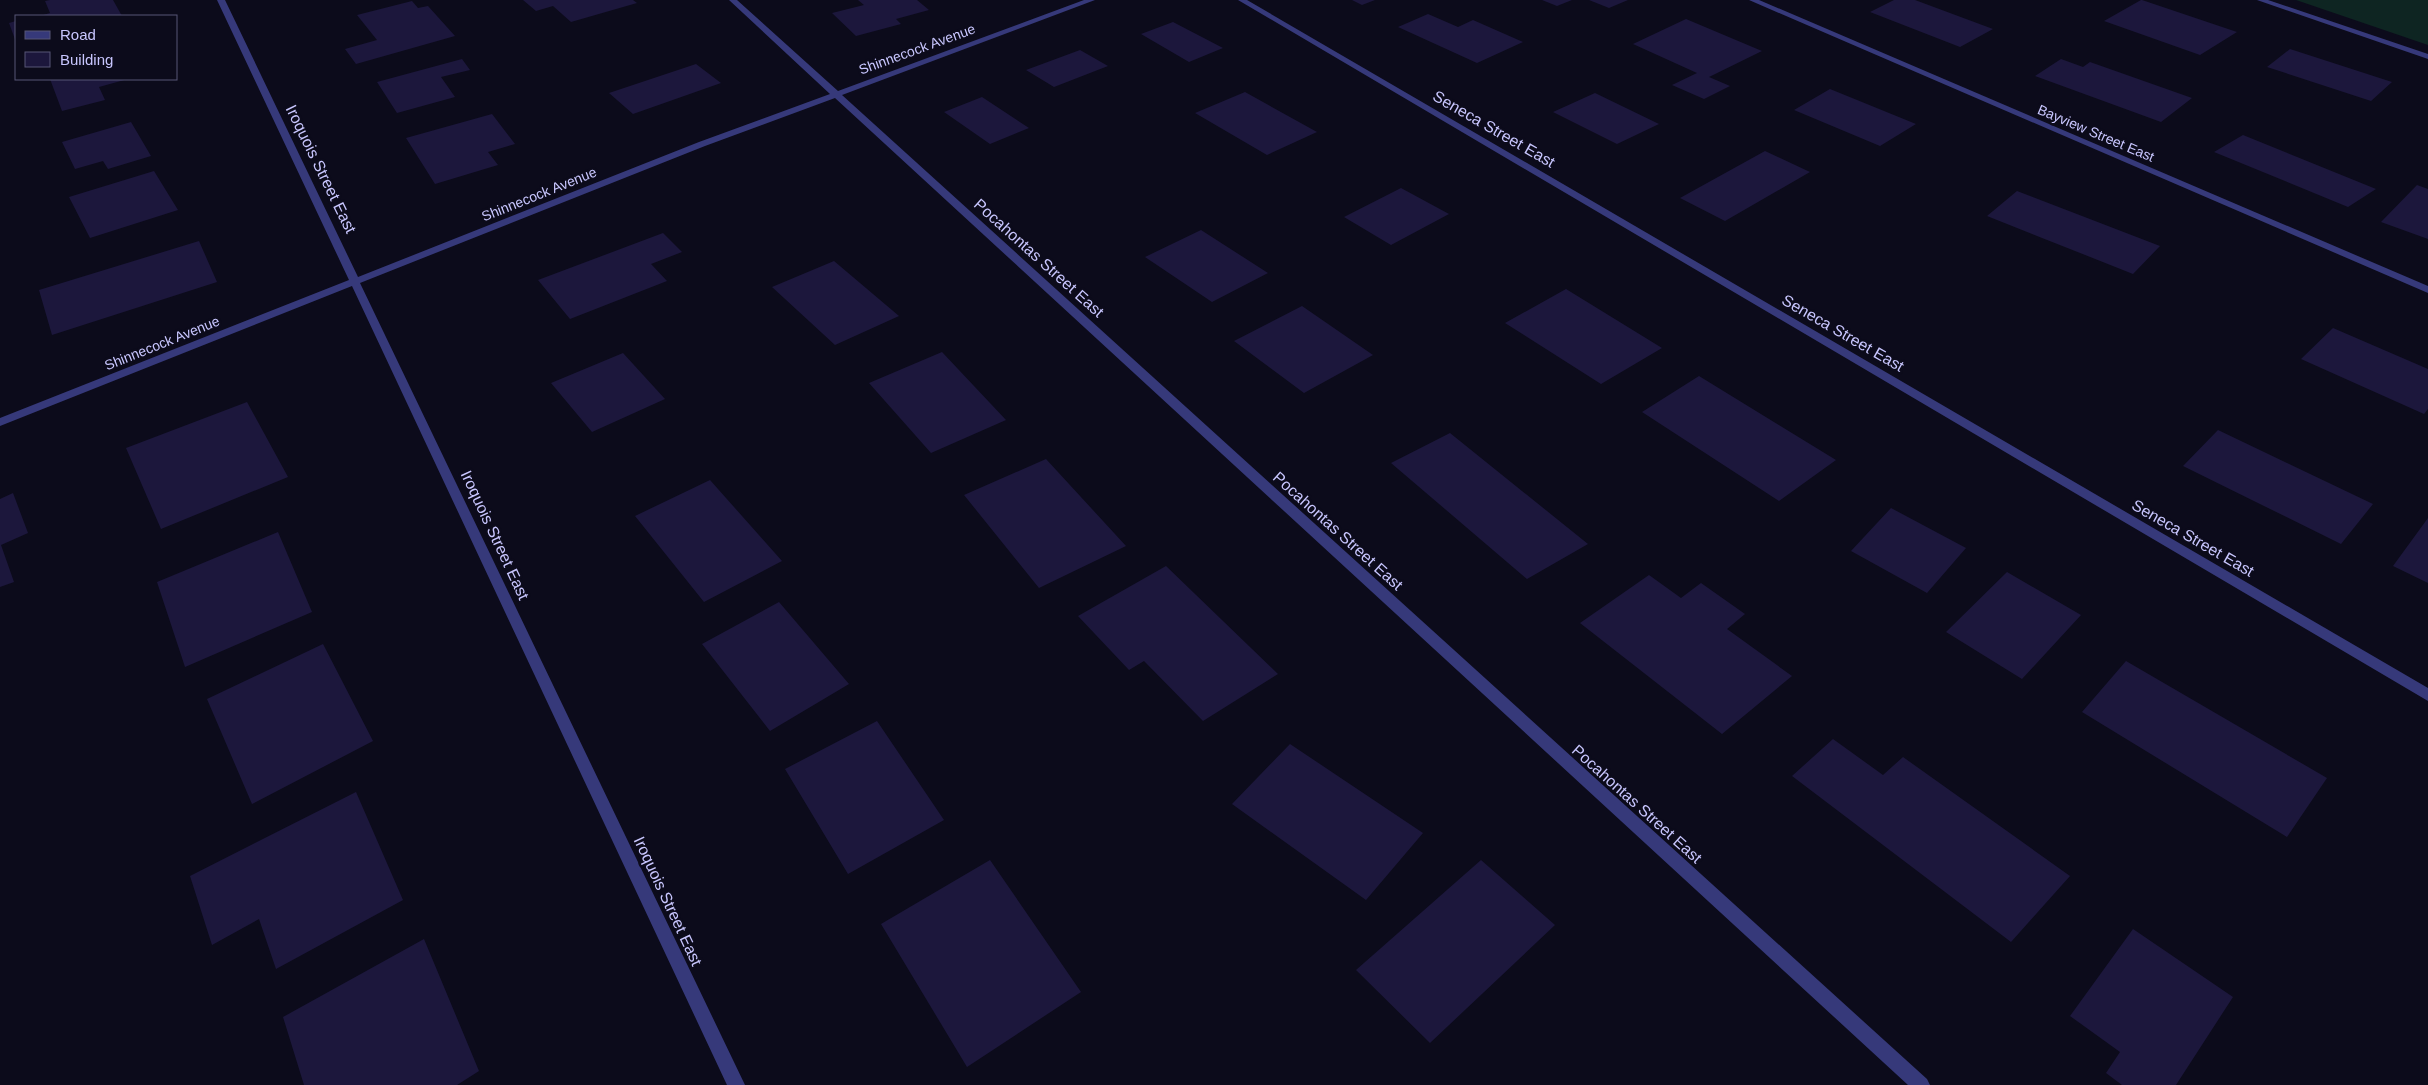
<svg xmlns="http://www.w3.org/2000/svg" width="2428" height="1085" font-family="Arial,sans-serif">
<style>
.green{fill:#0e2522}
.building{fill:#1c173c}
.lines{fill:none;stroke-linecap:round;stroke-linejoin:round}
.minor{fill:#36397a;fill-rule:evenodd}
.labels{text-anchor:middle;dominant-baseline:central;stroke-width:5;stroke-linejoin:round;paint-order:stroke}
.far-street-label{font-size:14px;fill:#c8c6fe;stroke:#0c0b1b}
.street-label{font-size:16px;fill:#c8c6fe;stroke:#0c0b1b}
</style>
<rect width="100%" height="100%" fill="#0c0b1b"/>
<!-- green -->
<path class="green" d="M2296 0H2428V45Z"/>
<!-- building -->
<path class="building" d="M50 0H113L122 16H40L50 13 45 1Z
M523 0H633L637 3 571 22 553 6 536 11Z
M858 0H917L929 10 896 19 901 24 856 36 832 13 864 5Z
M1352 0H1375L1362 5Z
M1542 0H1572L1557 6Z
M1589 0H1628L1609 8Z
M1894 0H1915L1993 29 1960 47 1870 12Z
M2141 0H2142L2237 32 2200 55 2104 21Z
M412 1 418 8 428 6 455 36 356 64 345 49 377 40 357 15Z
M1428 14 1458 27 1473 20 1523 42 1477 63 1398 27Z
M1686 19 1762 51 1709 77 1730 86 1704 99 1672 85 1697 73 1633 44Z
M16 21V42L9 23Z
M1173 22 1223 48 1189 62 1141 34Z
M2290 49 2392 82 2371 101 2267 67Z
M1080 50 1108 66 1054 87 1026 70Z
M462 59 470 70 441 77 455 97 397 113 377 82Z
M2061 59 2083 67 2090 62 2192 98 2161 122 2035 76Z
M696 64 721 83 633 114 609 93Z
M50 79H128L99 87 105 100 62 111Z
M1830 89 1916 124 1880 146 1794 110Z
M1245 92 1317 132 1267 155 1195 113Z
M1595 93 1659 124 1617 144 1553 112Z
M982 97 1029 128 990 144 944 112Z
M492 114 515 144 488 152 498 165 435 184 406 138Z
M131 122 151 156 108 169 103 161 75 169 62 142Z
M2243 135 2376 189 2348 207 2214 152Z
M1765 151 1810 172 1725 221 1680 198Z
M154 171 178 210 90 238 69 197Z
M2417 185 2428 189V239L2381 222Z
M1401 188 1449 214 1391 245 1344 217Z
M2017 191 2160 246 2133 274 1987 216Z
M1201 230 1268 273 1212 302 1145 257Z
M663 233 682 252 651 264 667 281 570 319 538 280Z
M199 241 217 282 52 335 39 290Z
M834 261 899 316 835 345 772 287Z
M1566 289 1662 348 1601 384 1505 323Z
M1302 306 1373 355 1304 393 1234 341Z
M2333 328 2428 369V409L2424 414 2301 359Z
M942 352 1006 420 931 453 869 383Z
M623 353 665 399 592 432 551 383Z
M1699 376 1836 460 1779 501 1642 412Z
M247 402 288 477 161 529 126 448Z
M2218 430 2373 504 2341 544 2183 466Z
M1450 433 1588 544 1527 579 1391 463Z
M1046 459 1126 546 1039 588 964 495Z
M710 480 782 561 704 602 635 516Z
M13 493 28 533 1 545 14 582 0 587V499Z
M1891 508 1966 548 1927 593 1851 551Z
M2428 518V583L2393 566Z
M278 532 312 612 185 667 157 582Z
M1166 566 1278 674 1203 721 1144 661 1129 670 1078 616Z
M2007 572 2081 615 2022 679 1946 632Z
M1649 575 1681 598 1701 583 1745 614 1727 629 1792 676 1722 734 1580 623Z
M779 602 849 684 770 731 702 644Z
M323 644 373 741 252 804 207 699Z
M2126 661 2327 778 2287 837 2082 712Z
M877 721 944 820 848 874 785 769Z
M1833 739 1883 775 1903 757 2070 876 2011 942 1792 776Z
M1290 744 1423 833 1366 900 1232 804Z
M356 792 403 900 276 969 259 919 212 945 190 876Z
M990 860 1081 992 967 1067 881 924Z
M1481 860 1555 925 1430 1043 1356 970Z
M2133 929 2233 997 2176 1085H2122L2106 1073 2120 1052 2070 1016Z
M424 939 479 1071 457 1085H304L283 1017Z"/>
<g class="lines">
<!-- minor -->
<path class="minor" d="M217 0H225L358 277 699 142 830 94 729 0H737L838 91 1084 0H1095L842 95 1927 1079 1930 1085H1908L835 98 705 146 360 283 745 1085H727L352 286 0 426V418L349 280Z
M1238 0H1247L2428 688V701Z
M1749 0H1759L2428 286V293Z
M2257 0H2268L2428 54V59Z"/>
</g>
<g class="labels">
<!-- far-street labels -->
<g class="far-street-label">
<text transform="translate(917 49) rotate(-20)">Shinnecock Avenue</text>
<text transform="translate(2096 133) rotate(23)">Bayview Street East</text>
<text transform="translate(539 194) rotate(-22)">Shinnecock Avenue</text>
<text transform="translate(162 343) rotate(-22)">Shinnecock Avenue</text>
</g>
<!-- street labels -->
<g class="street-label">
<text transform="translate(1494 129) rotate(30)">Seneca Street East</text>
<text transform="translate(321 169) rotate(64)">Iroquois Street East</text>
<text transform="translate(1039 258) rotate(42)">Pocahontas Street East</text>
<text transform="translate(1843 333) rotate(30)">Seneca Street East</text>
<text transform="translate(1338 531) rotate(42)">Pocahontas Street East</text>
<text transform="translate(495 535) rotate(65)">Iroquois Street East</text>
<text transform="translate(2193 538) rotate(30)">Seneca Street East</text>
<text transform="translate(1637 804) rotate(42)">Pocahontas Street East</text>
<text transform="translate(668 901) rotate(65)">Iroquois Street East</text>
</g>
</g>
<!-- legend -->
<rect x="15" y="15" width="162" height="65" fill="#0c0b1b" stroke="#575676"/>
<rect x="25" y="31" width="25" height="8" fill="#36397a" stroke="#575676"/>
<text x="60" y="40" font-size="15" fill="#c8c6fe">Road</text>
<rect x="25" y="52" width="25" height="15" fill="#1c173c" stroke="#575676"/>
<text x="60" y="65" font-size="15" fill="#c8c6fe">Building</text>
</svg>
